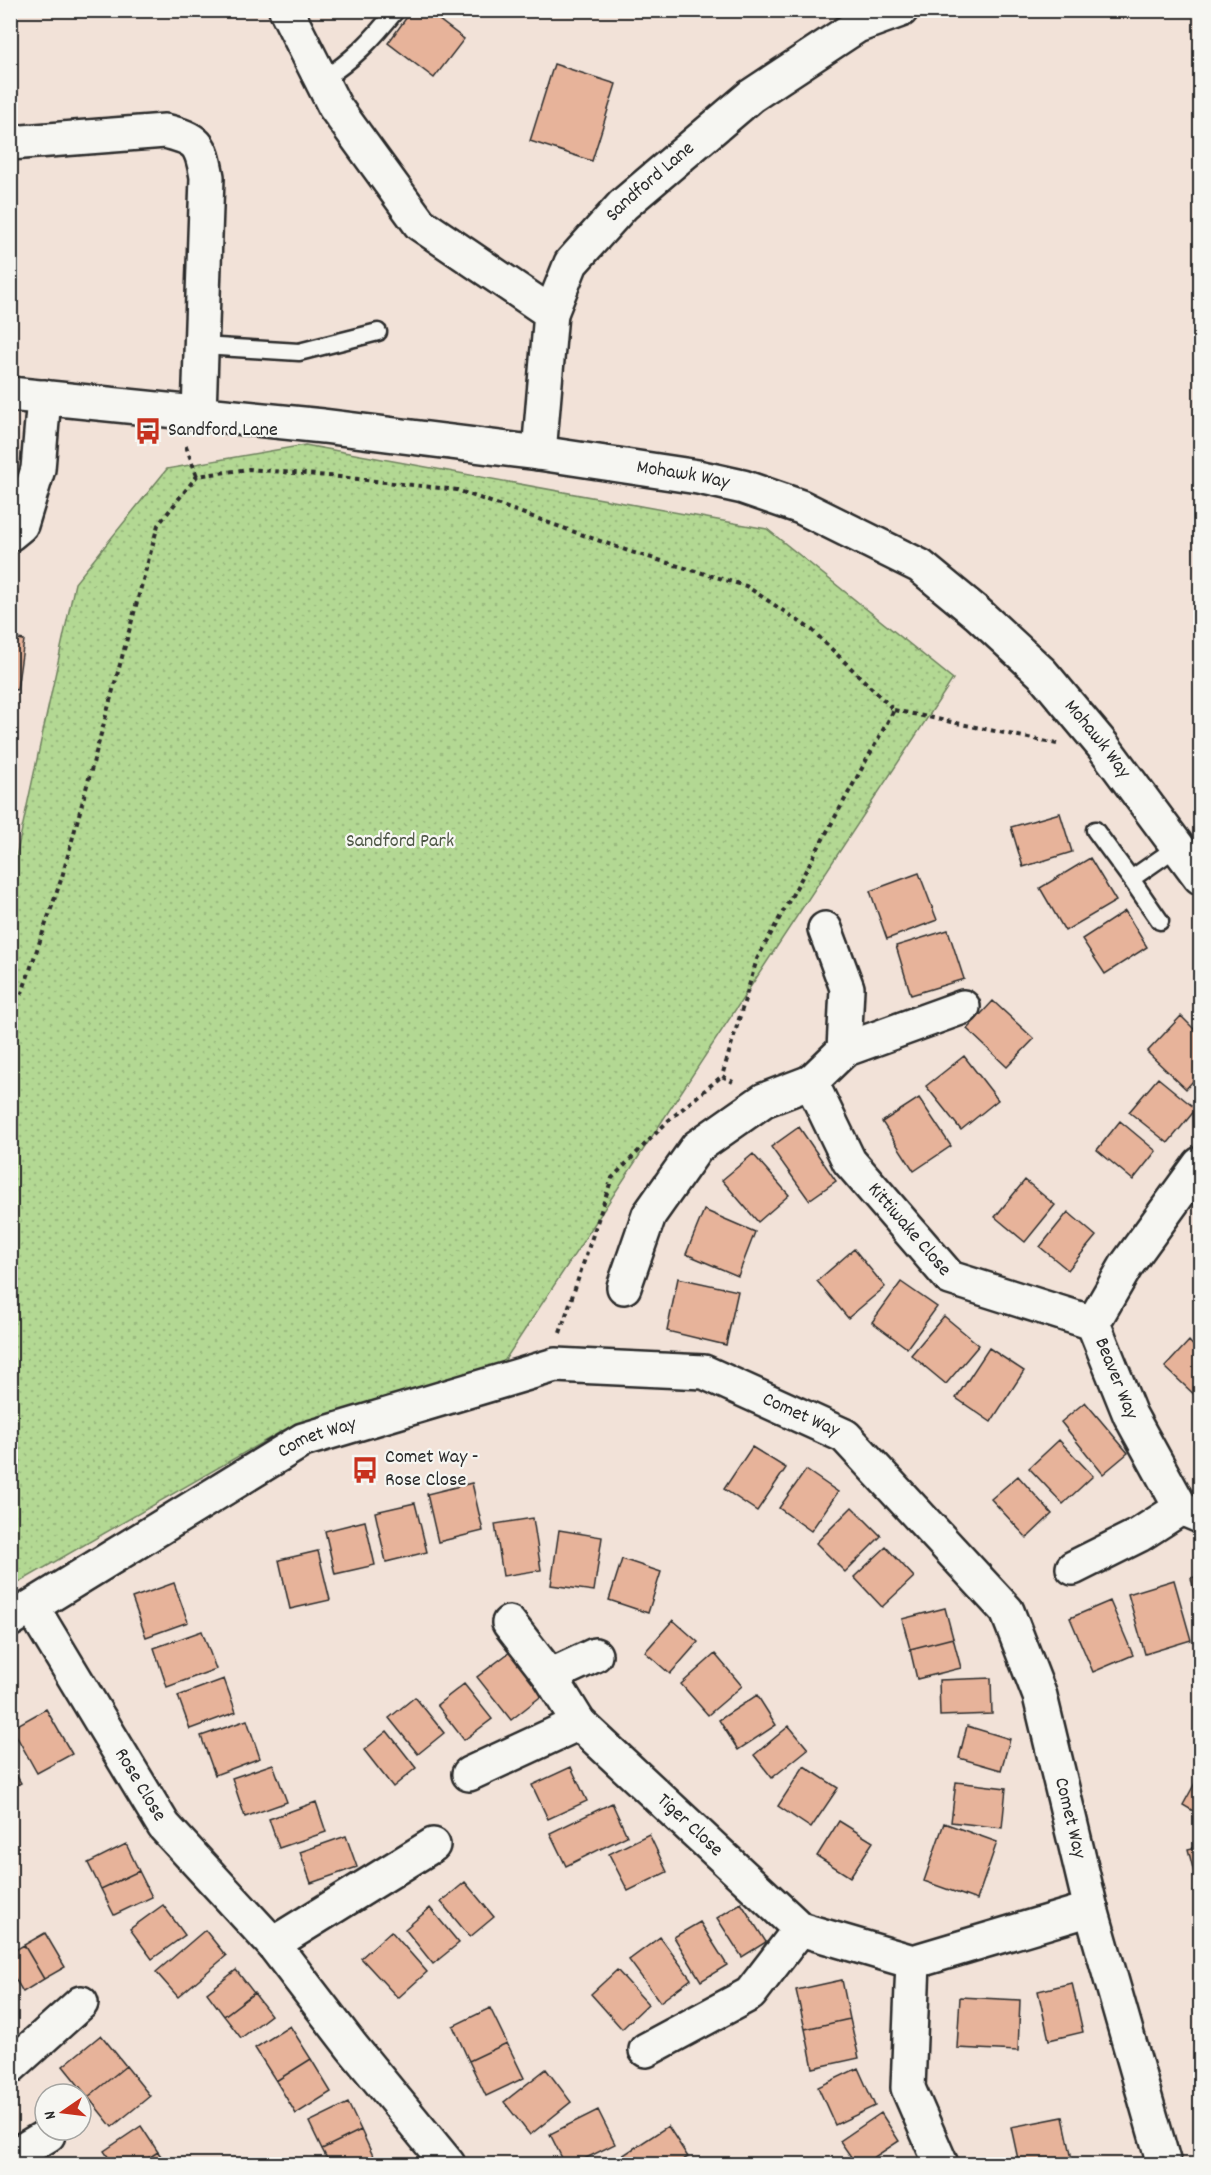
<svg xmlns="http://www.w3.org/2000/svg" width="1211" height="2175" font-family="Dekko,sans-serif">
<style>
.park{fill:url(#park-dots);stroke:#6f825f;stroke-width:1.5}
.building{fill:#e7b39a;stroke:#2b2b2b;stroke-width:1.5}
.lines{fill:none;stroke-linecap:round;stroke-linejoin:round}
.service-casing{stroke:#2b2b2b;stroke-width:21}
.minor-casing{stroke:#2b2b2b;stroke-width:38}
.tertiary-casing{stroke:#2b2b2b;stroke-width:38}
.path{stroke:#2b2b2b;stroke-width:4;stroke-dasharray:4.5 4.5;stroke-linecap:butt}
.service{stroke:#f6f6f2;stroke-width:16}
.minor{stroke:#f6f6f2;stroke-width:33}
.tertiary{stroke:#f6f6f2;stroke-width:33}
.labels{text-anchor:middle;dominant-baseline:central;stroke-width:4.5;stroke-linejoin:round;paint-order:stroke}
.street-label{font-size:20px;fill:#2b2b2b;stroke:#f6f6f2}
.poi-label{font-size:20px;fill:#2b2b2b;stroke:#f6f6f2;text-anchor:start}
.park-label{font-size:20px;fill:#4d5645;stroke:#f6f6f2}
</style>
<defs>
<pattern id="park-dots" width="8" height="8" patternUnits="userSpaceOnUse" patternTransform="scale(1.5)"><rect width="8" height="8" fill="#b3d893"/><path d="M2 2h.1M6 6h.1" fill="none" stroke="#9aba7f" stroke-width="1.8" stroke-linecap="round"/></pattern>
</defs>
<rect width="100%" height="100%" fill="#f2e2d8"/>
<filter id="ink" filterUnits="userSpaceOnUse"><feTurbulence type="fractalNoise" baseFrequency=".0167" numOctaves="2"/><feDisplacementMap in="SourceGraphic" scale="12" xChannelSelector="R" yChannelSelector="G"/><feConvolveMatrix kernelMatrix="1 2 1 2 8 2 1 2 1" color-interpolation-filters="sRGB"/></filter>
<g filter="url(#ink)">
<!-- park -->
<path class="park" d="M305 445 767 529 953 679 499 1369 282 1431 11 1587V880L75 583 167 469Z"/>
<!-- building -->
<path class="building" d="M412 10H426L464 39 434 78 388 43Z
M554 64 616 84 592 161 530 141Z
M10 638 24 640 17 690 10 689Z
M1060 813 1072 852 1023 867 1011 827Z
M1090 858 1116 901 1065 931 1040 888Z
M919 873 937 920 887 939 870 891Z
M1125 911 1147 947 1105 974 1082 939Z
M948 930 964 979 911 995 896 946Z
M993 1001 1034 1039 1007 1067 967 1029Z
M1181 1016 1200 1035V1073L1186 1089 1147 1052Z
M964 1056 998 1100 961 1130 926 1086Z
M1158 1078 1196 1109 1168 1143 1129 1112Z
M919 1098 951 1146 914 1171 882 1122Z
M1120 1121 1156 1151 1133 1180 1097 1150Z
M799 1127 836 1181 809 1200 771 1147Z
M753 1154 789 1195 758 1222 722 1180Z
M1025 1180 1055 1205 1025 1242 995 1217Z
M704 1210 755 1232 738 1276 686 1254Z
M1068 1212 1096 1236 1068 1270 1040 1247Z
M854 1249 885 1287 848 1318 817 1281Z
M678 1278 738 1291 726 1345 667 1331Z
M901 1282 937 1307 907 1348 872 1322Z
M944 1316 979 1345 946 1384 911 1355Z
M1189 1341 1200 1353V1400L1165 1367Z
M989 1348 1024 1371 991 1422 956 1398Z
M1085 1402 1128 1453 1103 1474 1061 1422Z
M1059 1440 1093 1476 1063 1504 1029 1468Z
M752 1447 786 1468 757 1511 724 1489Z
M806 1470 838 1492 811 1531 779 1508Z
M1018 1476 1052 1514 1027 1538 991 1499Z
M472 1483 483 1531 438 1542 427 1494Z
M415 1503 427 1552 386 1562 375 1512Z
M852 1507 881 1536 845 1572 816 1543Z
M533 1518 541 1570 503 1576 495 1524Z
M365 1521 375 1565 335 1574 325 1531Z
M559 1530 602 1537 594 1591 551 1585Z
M886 1547 914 1577 882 1607 854 1577Z
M318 1551 330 1600 290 1609 279 1560Z
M622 1559 661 1572 648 1613 609 1600Z
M1200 1575V1615L1191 1578Z
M1174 1580 1191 1640 1145 1654 1128 1594Z
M174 1583 188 1622 146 1637 132 1598Z
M1110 1601 1133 1655 1093 1672 1070 1618Z
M945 1608 953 1638 910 1649 902 1619Z
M673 1620 698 1642 670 1674 645 1652Z
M202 1631 216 1669 167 1687 154 1648Z
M953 1638 961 1668 917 1679 910 1649Z
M510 1652 544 1694 511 1720 477 1677Z
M715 1654 742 1686 708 1715 681 1684Z
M991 1678 992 1714 940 1716 939 1680Z
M224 1679 236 1712 190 1729 178 1696Z
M464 1684 492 1719 464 1740 437 1705Z
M757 1695 776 1725 738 1750 719 1720Z
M415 1697 444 1733 418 1754 389 1718Z
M46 1709 72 1754 37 1773 12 1728Z
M247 1720 260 1758 215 1775 201 1736Z
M789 1726 808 1749 772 1778 754 1755Z
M967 1726 1010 1739 1001 1770 959 1758Z
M387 1731 416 1768 393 1787 364 1750Z
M273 1764 287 1802 245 1817 232 1778Z
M10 1765 21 1783 10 1789Z
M804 1766 838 1788 811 1828 778 1806Z
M571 1767 587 1801 548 1819 532 1785Z
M1200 1774V1815L1183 1805Z
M956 1782 1006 1788 1002 1828 951 1822Z
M316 1802 326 1832 279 1848 269 1819Z
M612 1803 627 1836 566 1866 550 1833Z
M839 1821 873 1842 850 1877 817 1856Z
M944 1823 997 1842 977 1900 924 1881Z
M649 1834 667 1872 628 1891 609 1854Z
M346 1836 357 1867 311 1883 300 1852Z
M126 1844 139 1871 101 1889 88 1863Z
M1200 1846V1887L1198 1888 1188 1849Z
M139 1871 152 1897 114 1915 101 1889Z
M465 1882 494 1917 470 1937 441 1902Z
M741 1903 766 1942 742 1957 717 1918Z
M163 1905 185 1935 152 1959 130 1929Z
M430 1908 459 1943 433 1964 405 1929Z
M700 1922 727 1965 701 1981 674 1937Z
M205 1930 226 1956 178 1997 156 1972Z
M391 1931 427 1972 398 1998 361 1958Z
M45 1933 65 1967 44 1979 24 1945Z
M660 1937 691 1979 660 2002 629 1960Z
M24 1945 44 1979 23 1992 10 1970V1953Z
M236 1970 254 1993 224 2016 207 1993Z
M617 1970 648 2004 622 2029 591 1994Z
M842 1980 850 2019 805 2029 796 1990Z
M1072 1983 1083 2032 1049 2040 1038 1991Z
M254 1993 271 2015 241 2038 224 2016Z
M960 1997 1020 2000 1018 2051 957 2048Z
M490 2008 507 2043 469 2061 453 2026Z
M850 2019 859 2058 813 2068 805 2029Z
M290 2026 311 2059 276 2081 255 2048Z
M101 2035 126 2066 88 2097 63 2066Z
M507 2043 524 2078 486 2096 469 2061Z
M311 2059 331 2092 296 2114 276 2081Z
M126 2066 150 2096 112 2127 88 2097Z
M858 2068 875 2106 835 2125 818 2087Z
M546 2069 571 2102 530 2135 504 2102Z
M348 2103 361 2130 322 2149 309 2122Z
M598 2110 615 2144 574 2164H565L550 2134Z
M881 2113 899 2141 864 2164H856L840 2141Z
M1063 2117 1072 2159 1045 2164H1019L1011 2127Z
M141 2126 158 2152 139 2164H113L104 2151Z
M668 2126 688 2157 676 2164H627L622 2156Z
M361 2130 373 2156 356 2164H330L322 2149Z
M158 2152 167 2164H139Z"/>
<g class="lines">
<defs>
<path id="service" d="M322 80C353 60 373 39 396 10
M202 346 299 352 378 332
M1095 830 1131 879
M1160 921 1131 879 1177 847"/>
<g id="minor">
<path d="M286 10 335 107 420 224 551 313"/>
<path d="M10 143 165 131C198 139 201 144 207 177L199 413"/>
<path d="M10 534 21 525 38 469 44 397"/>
<path id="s1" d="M825 929 847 988 844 1050 811 1082 849 1161 950 1278 1093 1323"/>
<path d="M844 1050 963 1007"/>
<path id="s2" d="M1200 1164 1126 1266 1093 1323 1130 1415 1181 1508 1200 1516"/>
<path d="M624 1287 649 1215 697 1147 764 1100 811 1082"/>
<path d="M1073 1568 1139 1535 1181 1508"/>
<path id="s3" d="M32 1607 164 1826 273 1944 352 2047 448 2164"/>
<path id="s4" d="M10 1620 303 1440 555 1365 704 1372 845 1436 1007 1611 1040 1696 1091 1909 1164 2164"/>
<path id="s5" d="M509 1623 550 1676 579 1723 800 1929 913 1962 1091 1909"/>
<path d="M550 1676 595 1655"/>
<path d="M469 1774 579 1723"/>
<path d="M273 1944 433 1845"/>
<path d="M913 1962 908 2088 941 2164"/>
<path d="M646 2050 750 1994 800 1929"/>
<path d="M10 2067 81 2003"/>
<path d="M10 2158 48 2135"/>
</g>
<g id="tertiary">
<path id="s6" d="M10 394 323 426 539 453 698 477 743 487 801 507 920 566 977 613 1042 673 1103 746 1200 877"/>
<path id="s7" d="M539 453 551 313 571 263 623 205 751 96 857 26 901 10"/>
</g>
</defs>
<!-- service casing -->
<use href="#service" class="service-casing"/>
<!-- minor casing -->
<use href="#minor" class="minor-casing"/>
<!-- tertiary casing -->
<use href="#tertiary" class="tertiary-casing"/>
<!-- path -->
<path class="path" d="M186 446 197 476
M894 710 1057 744
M10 1009 22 993 62 877 158 525 197 476 249 469 340 477 457 490 628 551 746 586 812 630 894 710 757 959 722 1076 733 1082
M560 1333 612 1178 669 1120 722 1076"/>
<!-- service -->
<use href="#service" class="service"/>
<!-- minor -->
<use href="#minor" class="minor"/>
<!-- tertiary -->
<use href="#tertiary" class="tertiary"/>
</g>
</g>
<!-- icons -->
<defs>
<symbol id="bus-bare" viewBox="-9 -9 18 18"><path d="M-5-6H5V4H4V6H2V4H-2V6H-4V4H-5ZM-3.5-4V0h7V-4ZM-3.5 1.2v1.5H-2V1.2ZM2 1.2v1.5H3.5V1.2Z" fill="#c8321e" stroke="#f6f6f2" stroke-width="2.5" paint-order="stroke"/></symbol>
</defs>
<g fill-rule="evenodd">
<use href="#bus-bare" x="129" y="412" width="38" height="38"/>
<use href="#bus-bare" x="346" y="1451" width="38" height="38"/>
</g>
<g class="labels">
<!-- street labels -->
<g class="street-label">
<text stroke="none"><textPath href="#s7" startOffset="308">Sandford Lane</textPath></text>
<text stroke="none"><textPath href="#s6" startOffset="678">Mohawk Way</textPath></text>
<text stroke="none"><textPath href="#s6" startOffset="1182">Mohawk Way</textPath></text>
<text stroke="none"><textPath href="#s1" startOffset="350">Kittiwake Close</textPath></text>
<text stroke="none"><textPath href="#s2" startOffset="252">Beaver Way</textPath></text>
<text stroke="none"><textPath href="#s4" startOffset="862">Comet Way</textPath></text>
<text stroke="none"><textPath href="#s4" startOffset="358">Comet Way</textPath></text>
<text stroke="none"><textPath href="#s3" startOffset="208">Rose Close</textPath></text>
<text stroke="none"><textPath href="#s4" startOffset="1366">Comet Way</textPath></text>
<text stroke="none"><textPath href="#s5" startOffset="273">Tiger Close</textPath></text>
</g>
<!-- poi labels -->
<g class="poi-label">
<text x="168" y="431">Sandford Lane</text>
<text x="385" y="1458">Comet Way -<tspan x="385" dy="23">Rose Close</tspan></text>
</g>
<!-- park labels -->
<g class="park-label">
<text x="400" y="842">Sandford Park</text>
</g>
</g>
<!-- margin -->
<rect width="1211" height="2175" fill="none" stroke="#f6f6f2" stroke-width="36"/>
<rect x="18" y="18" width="1175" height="2139" fill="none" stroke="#2b2b2b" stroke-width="2" filter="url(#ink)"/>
<!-- north arrow -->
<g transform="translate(63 2112) rotate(256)"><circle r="28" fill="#f6f6f2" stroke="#a5a5a2" stroke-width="1.5"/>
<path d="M0-4.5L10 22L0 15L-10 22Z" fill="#c8321e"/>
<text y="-9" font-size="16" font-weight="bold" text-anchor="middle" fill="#2b2b2b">N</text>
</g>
</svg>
